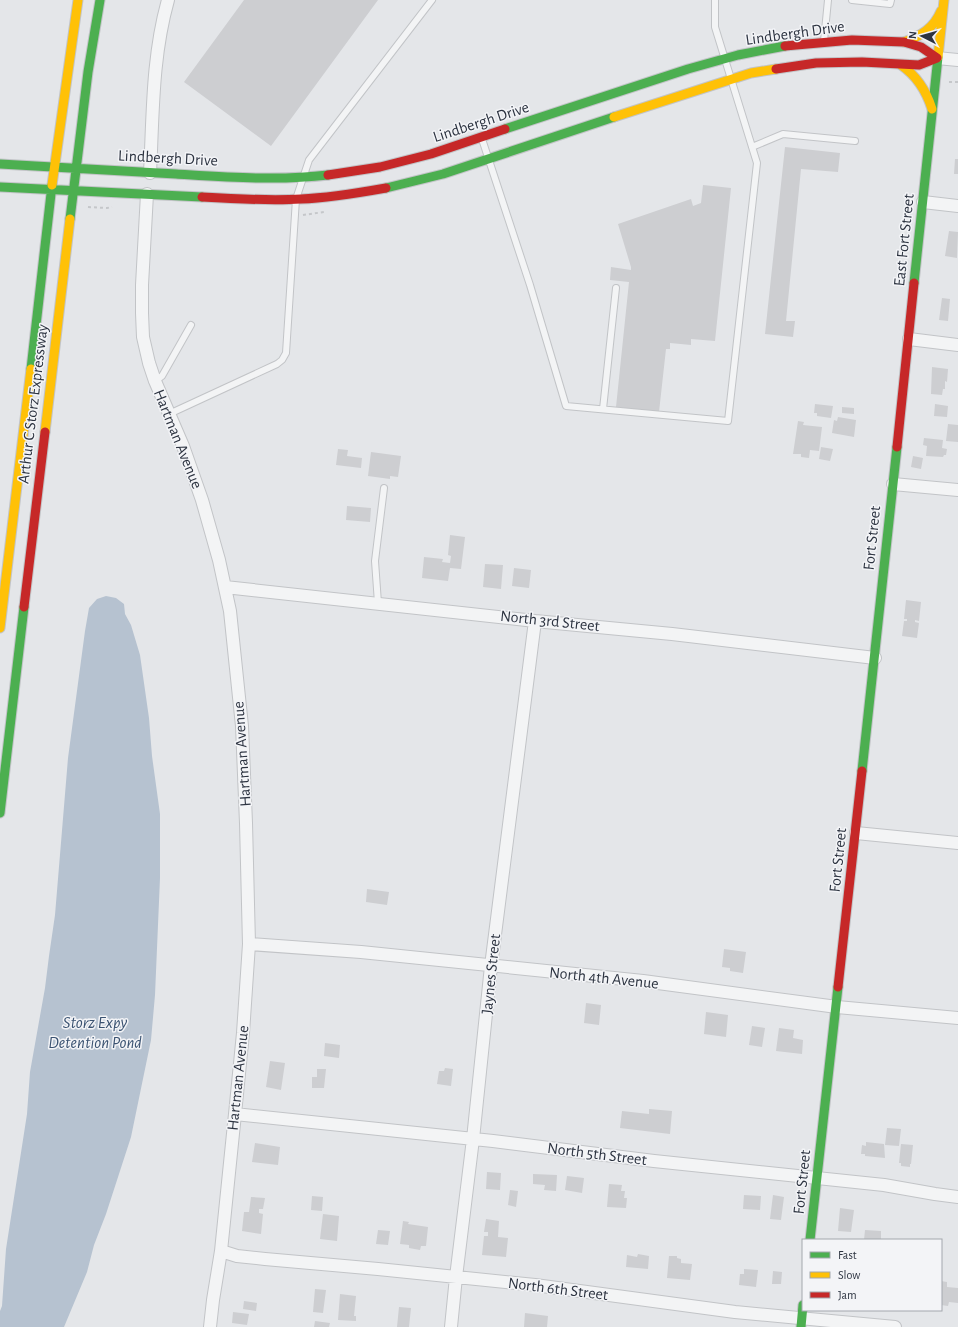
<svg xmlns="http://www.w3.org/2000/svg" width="958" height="1327" font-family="'Alegreya Sans',sans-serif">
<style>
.water{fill:#b6c2d0}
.building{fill:#cdced1}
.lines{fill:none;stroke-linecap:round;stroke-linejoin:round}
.lane-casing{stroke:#c2c4c7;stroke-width:8}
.street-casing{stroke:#c2c4c7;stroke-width:14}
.fast-casing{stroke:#c2c4c7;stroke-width:11}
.slow-casing{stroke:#c2c4c7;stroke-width:11}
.jam-casing{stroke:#c2c4c7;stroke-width:11}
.path{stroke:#c5c7ca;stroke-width:2;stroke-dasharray:3 3;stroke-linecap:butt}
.lane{stroke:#f3f4f5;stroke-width:6}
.street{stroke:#f3f4f5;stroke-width:12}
.fast{stroke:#4caf50;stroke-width:9}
.slow{stroke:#ffc107;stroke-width:9}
.jam{stroke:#c62828;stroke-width:9}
.labels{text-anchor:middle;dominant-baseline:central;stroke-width:3;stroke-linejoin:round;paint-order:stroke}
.street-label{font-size:16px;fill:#2c3340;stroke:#f3f4f7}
.water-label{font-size:17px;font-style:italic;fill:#3a5271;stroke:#f3f4f7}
</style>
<rect width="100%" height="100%" fill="#e4e6e9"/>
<!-- water -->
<path class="water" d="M106 596 116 598 124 604 125 614 131 625 140 655 149 718 152 756 160 814V878L155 995 151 1040 131 1137 106 1214 94 1245 87 1272 64 1327H0V1311L2 1306 6 1249 27 1114 30 1072 45 988 49 956 55 915 68 758 85 631 89 608 97 599Z"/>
<!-- building -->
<path class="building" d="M244 0H378L271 146 184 82Z
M785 147 840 153 838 172 801 169 786 321H795L793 337 765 334Z
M955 159H958V174H954Z
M703 185 731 188 715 341 691 339V345L670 343V349H666L659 412 616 407 629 282 610 280 611 267 631 270V267L618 224 691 199 693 206 701 203Z
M949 231 958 232 957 258 945 256Z
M942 298 950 299 948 321 939 320Z
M932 367 948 369 947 382 945 381V389H943L942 395 931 394Z
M815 404 833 406 831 418 817 416V413H814Z
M935 404 948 406 947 417 934 416Z
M842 407 854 408V414L842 413Z
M838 417 856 420 854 437 832 433 834 420 837 421Z
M798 421 804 422 803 425 822 427 819 451 810 450 809 458 801 457V454H793Z
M948 424 958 425V442L946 441Z
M924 438 943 440 942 448 947 449 946 455H944L943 457 926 456 927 446 923 445Z
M821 447 833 449 830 461 819 459Z
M338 449 348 450 347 456 362 458 361 468 336 465Z
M371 452 401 456 398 477 390 476V479L368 476Z
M913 456 923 458 921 469 911 467Z
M347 506 371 508 370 522 346 520Z
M450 535 465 537 461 569 450 568 448 581 422 578 424 557 443 559 442 562 450 563 451 556 448 555Z
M485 564 503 565 501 589 483 587Z
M514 568 531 570 529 588 512 586Z
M906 600 921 602 919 621 915 620V622L919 623 917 638 902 636 904 621H907V619H904Z
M367 889 389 892 387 905 366 902Z
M724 949 746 952 743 973 730 971V968L722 967Z
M586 1003 601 1005 599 1025 584 1023Z
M706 1012 728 1015 726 1037 704 1034Z
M752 1026 765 1028 762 1047 749 1045Z
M779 1028 794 1030 793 1038 803 1040 802 1054 776 1051Z
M325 1043 340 1045 339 1058 324 1056Z
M270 1061 285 1063 281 1090 266 1087Z
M445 1068 453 1069 451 1086 437 1084 439 1071H444Z
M317 1069H326L324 1088H312V1077H317Z
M649 1109 672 1111 670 1134 620 1128 622 1111 649 1114Z
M887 1128 901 1129 899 1146 885 1145Z
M866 1142 884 1144 885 1158 865 1156V1154H861L862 1145 866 1146Z
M255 1143 280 1147 278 1165 252 1162Z
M901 1144 913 1145 911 1164H910V1167L901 1166V1163H899Z
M487 1172 501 1173 500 1190 486 1189Z
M533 1174 557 1175 556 1191 544 1190 545 1185 533 1184Z
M567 1176 584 1178 582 1193 565 1190Z
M609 1184 622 1185 621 1191H625L624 1198H627L626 1208 607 1207Z
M510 1190 518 1191 516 1207 508 1205Z
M744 1195 761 1196 760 1210 743 1209Z
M773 1195 784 1197 781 1220 770 1219Z
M312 1196 323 1197 322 1211 311 1210Z
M251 1197 265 1198 263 1209H259V1213L263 1214 261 1234 242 1231 244 1212H249Z
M840 1208 854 1210 851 1232 838 1231Z
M323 1214 339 1216 337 1241 320 1239Z
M486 1219 499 1221 498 1237 508 1238 506 1257 482 1255 484 1236H488V1232H484Z
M403 1221 409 1222 408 1224 428 1227 426 1246H421L420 1250 409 1248V1245L400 1244Z
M378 1230 390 1231 388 1245 376 1244Z
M865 1230 881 1231V1240H864Z
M638 1254 649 1256 648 1269 626 1267 627 1255 637 1257Z
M669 1256H677V1258L681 1259V1263L692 1264 690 1280 667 1278Z
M744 1269 758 1270 756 1287 739 1285 740 1274H744Z
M773 1271 782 1272 781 1284H772Z
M941 1281 947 1282V1287L958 1288V1303L949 1302 948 1306 941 1305Z
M315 1289 326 1290 323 1313 313 1312Z
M340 1294 356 1296 354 1316H356V1321L338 1320Z
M244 1301 257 1303 256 1311 243 1309Z
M399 1307 411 1308 409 1327H397Z
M233 1312 249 1314 247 1325 232 1323Z
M525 1313 548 1316 547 1327H524Z
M315 1321 330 1323 329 1327H314Z"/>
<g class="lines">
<defs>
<path id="lane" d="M852 0 890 4 891 0
M824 41 828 0
M482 139 530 285 566 406 728 421 757 163 715 27V0
M752 147 783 134 855 141
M155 381 162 376 191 325
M603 409 616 288
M169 414 277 364 282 360 286 353 296 199 309 160 432 0
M378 603 375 561 384 488"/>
<path id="street" d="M937 58 958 60
M150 173C153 114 152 57 168 0
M147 194 142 285V313L143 337 149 363 155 381 183 446 202 500 219 560 230 611 242 726 246 823 249 944 243 1033 235 1114 221 1251 213 1300 210 1327
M923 202 958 206
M909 339 958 345
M893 484 958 490
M225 587 535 621 672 634 875 658
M856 833 958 843
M249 944 361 952 643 981 837 1007 958 1018
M235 1114 493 1141 654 1161 884 1185 935 1194 958 1197
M221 1251 237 1256 265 1259 378 1269 535 1285 735 1312 895 1327
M451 1327 456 1277 473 1139 491 966 535 621"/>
<path id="fast" d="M505 129 688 69 738 55 785 46
M0 164C59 167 117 171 176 174 226 177 278 181 328 175
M0 187 202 197
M386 188 443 174 614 117
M70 219 88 72 100 0
M914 283 938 57
M31 369 52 185
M862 771 897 447
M0 813 24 607
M810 1240 838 987
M801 1327 803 1305"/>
<path id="slow" d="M904 42C921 36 934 28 941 11
M938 57 944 0
M901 65C917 76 926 90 932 109
M614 117 751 73 776 69
M52 185 78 0
M45 432 70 219
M0 628 31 369"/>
<path id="jam" d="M785 46 852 40 904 42 921 47 937 58
M776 69 816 63 862 62 919 65 937 58
M328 175 380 167 431 154 505 129
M202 197C235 199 268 201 301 199 329 198 358 193 386 188
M897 447 914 283
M24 607 45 432
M838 987 862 771"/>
</defs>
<!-- lane casing -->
<use href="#lane" class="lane-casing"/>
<!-- street casing -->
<use href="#street" class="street-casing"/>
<!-- fast casing -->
<use href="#fast" class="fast-casing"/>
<!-- slow casing -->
<use href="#slow" class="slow-casing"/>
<!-- jam casing -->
<use href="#jam" class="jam-casing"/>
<!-- path -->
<path class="path" d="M949 82H958
M88 207 107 208 112 207
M303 215 324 212"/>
<!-- lane -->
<use href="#lane" class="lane"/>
<!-- street -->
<use href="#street" class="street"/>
<!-- fast -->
<use href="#fast" class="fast"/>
<!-- slow -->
<use href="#slow" class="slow"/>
<!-- jam -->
<use href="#jam" class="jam"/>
</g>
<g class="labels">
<!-- street labels -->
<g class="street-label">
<text transform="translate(795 33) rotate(-8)">Lindbergh Drive</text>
<text transform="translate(481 122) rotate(-18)">Lindbergh Drive</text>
<text transform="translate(168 158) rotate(3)">Lindbergh Drive</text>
<text transform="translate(904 240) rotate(-84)">East Fort Street</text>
<text transform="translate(33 404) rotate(-83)">Arthur C Storz Expressway</text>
<text transform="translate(178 439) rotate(68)">Hartman Avenue</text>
<text transform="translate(872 538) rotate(-84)">Fort Street</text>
<text transform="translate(550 621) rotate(6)">North 3rd Street</text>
<text transform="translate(242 754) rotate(-94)">Hartman Avenue</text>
<text transform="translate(838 860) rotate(-84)">Fort Street</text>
<text transform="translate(491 974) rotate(-84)">Jaynes Street</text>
<text transform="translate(604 978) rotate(6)">North 4th Avenue</text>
<text transform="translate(238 1078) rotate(-84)">Hartman Avenue</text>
<text transform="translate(597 1154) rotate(7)">North 5th Street</text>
<text transform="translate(802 1182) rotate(-84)">Fort Street</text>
<text transform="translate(558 1289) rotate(7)">North 6th Street</text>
</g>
<!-- water labels -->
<g class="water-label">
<text x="95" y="1022">Storz Expy<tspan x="95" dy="20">Detention Pond</tspan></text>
</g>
</g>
<!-- legend -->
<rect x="802" y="1239" width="140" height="72" fill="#f3f4f7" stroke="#a3a7ae"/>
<rect x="810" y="1252" width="20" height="6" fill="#4caf50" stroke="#a3a7ae"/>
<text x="838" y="1259" font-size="12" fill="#2c3340">Fast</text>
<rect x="810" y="1272" width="20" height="6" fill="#ffc107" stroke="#a3a7ae"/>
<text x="838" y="1279" font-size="12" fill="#2c3340">Slow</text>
<rect x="810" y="1292" width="20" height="6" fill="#c62828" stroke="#a3a7ae"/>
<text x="838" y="1299" font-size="12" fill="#2c3340">Jam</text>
<!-- north arrow -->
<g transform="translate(922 36) rotate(276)" stroke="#f3f4f7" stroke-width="3" paint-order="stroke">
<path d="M0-3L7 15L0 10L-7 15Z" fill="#2c3340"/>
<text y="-6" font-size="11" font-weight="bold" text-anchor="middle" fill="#2c3340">N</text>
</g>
</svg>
